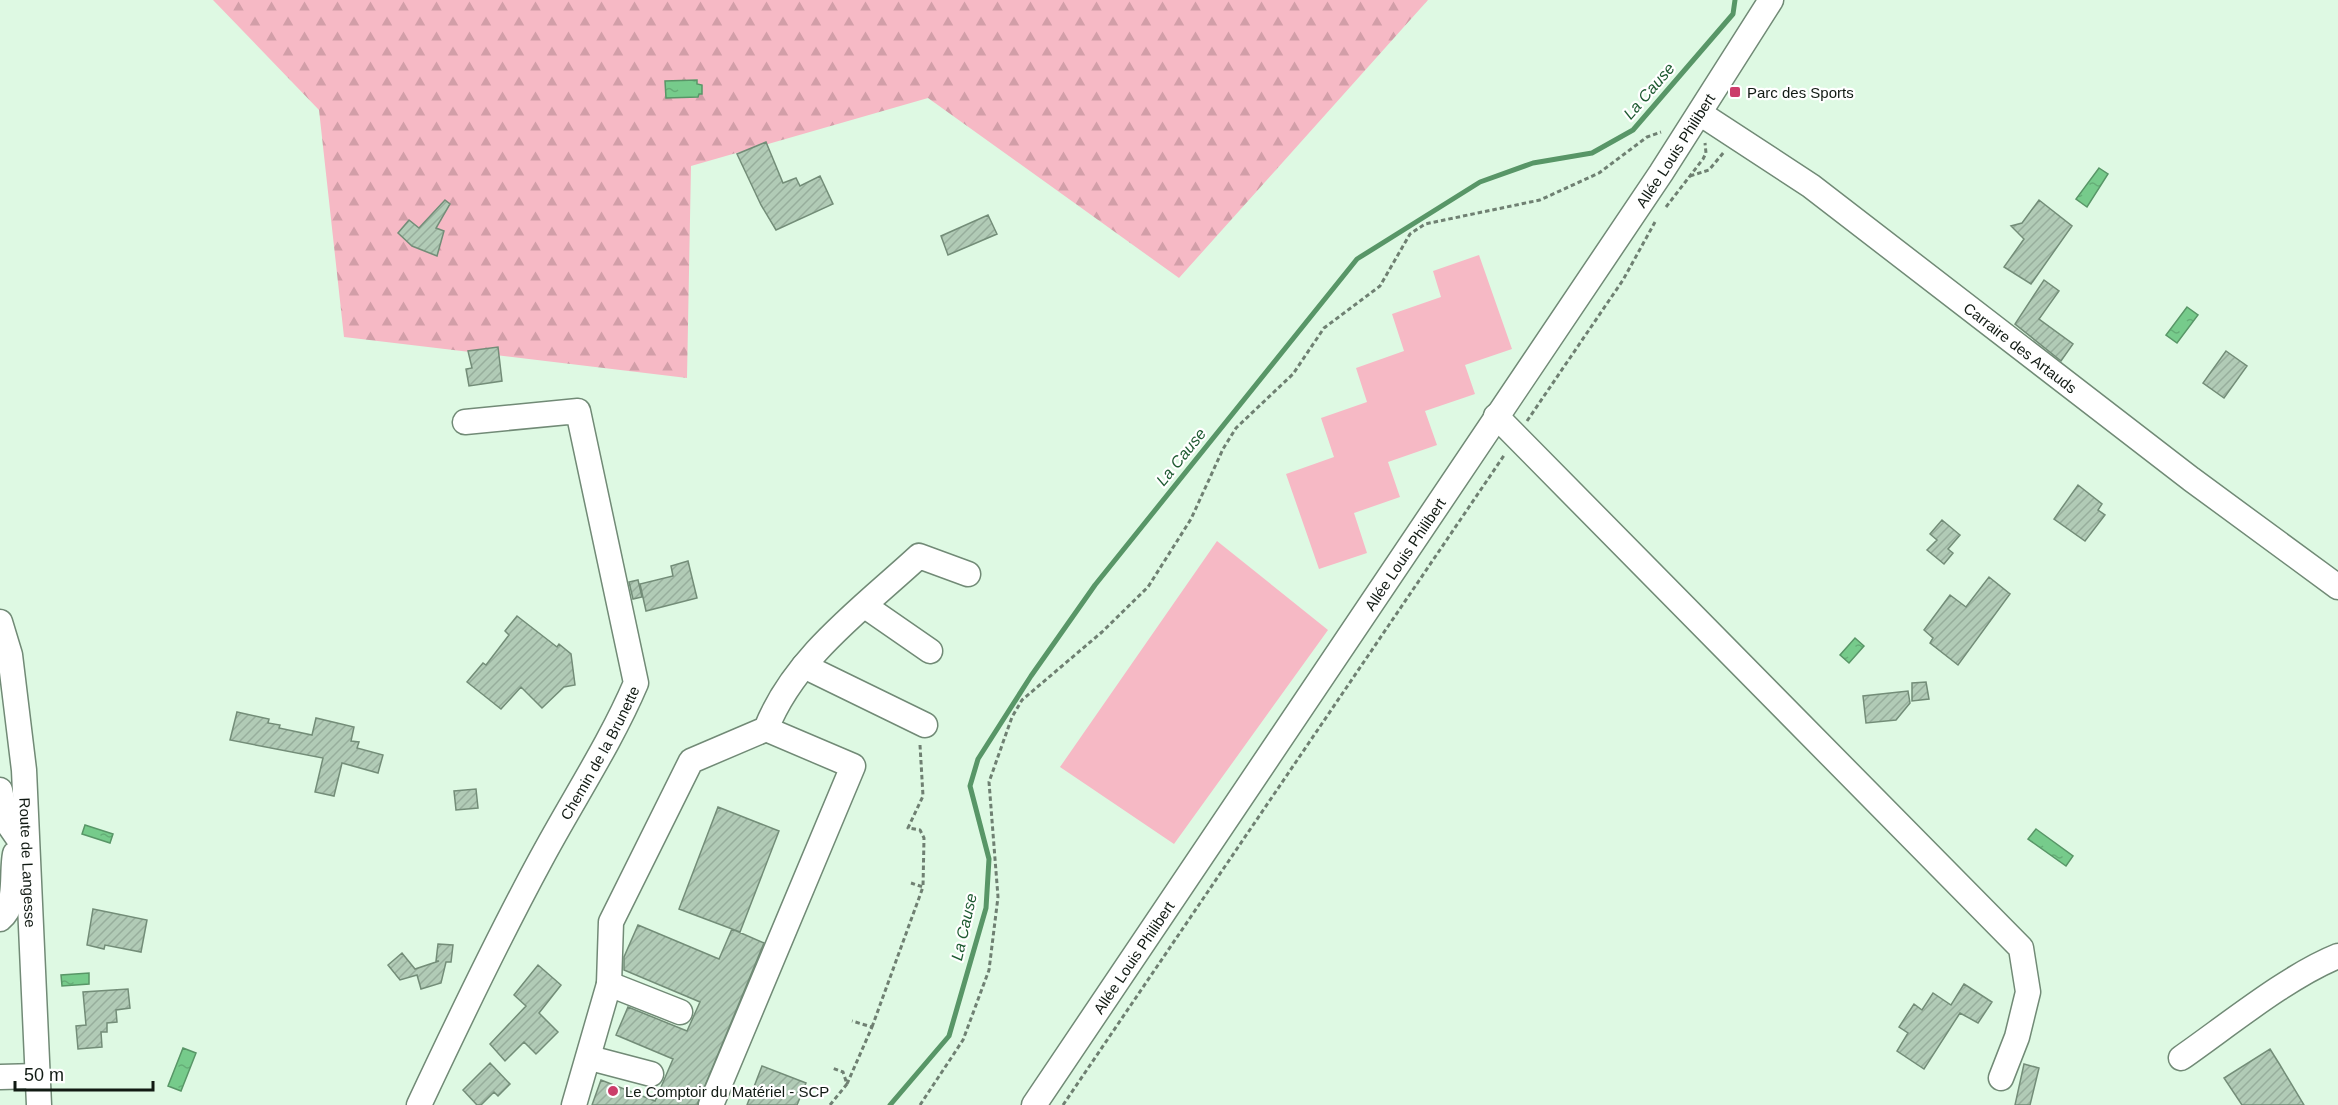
<svg xmlns="http://www.w3.org/2000/svg" width="2338" height="1105" font-family="Arial,sans-serif">
<style>
.green{fill:#f6b9c5}
.forest{fill:url(#forest-firs)}
.water{fill:url(#water-ripples);stroke:#589667;stroke-width:1.5}
.lines{fill:none;stroke-linecap:round;stroke-linejoin:round}
.stream{stroke:#589667;stroke-width:5}
.building{fill:url(#building-hatch);stroke:#738d78;stroke-width:1.5}
.minor-casing{stroke:#718a76;stroke-width:27}
.path{stroke:#6f8072;stroke-width:3;stroke-dasharray:4.5 3;stroke-linecap:butt}
.minor{stroke:#fff;stroke-width:24}
.poi-dot{fill:#cb3d6a;stroke:#fff;stroke-width:2}
.labels{text-anchor:middle;dominant-baseline:central;stroke-width:4.5;stroke-linejoin:round;paint-order:stroke}
.poi-label{font-size:15px;fill:#111a13;stroke:#fff;text-anchor:start}
.street-label{font-size:15px;fill:#111a13;stroke:#fff}
.water-label{font-size:16px;font-style:italic;fill:#1e5a31;stroke:#fff}
</style>
<defs>
<pattern id="forest-firs" width="22" height="20" patternUnits="userSpaceOnUse" patternTransform="scale(1.5)"><rect width="22" height="20" fill="#f6b9c5"/><path d="M5 1l3.5 6h-7zM16 11l3.5 6h-7z" fill="#d29ea8"/></pattern>
<pattern id="water-ripples" width="26" height="14" patternUnits="userSpaceOnUse" patternTransform="scale(1.5)"><rect width="26" height="14" fill="#76cb8b"/><path d="M2 4q2-2 4 0t4 0M15 11q2-2 4 0t4 0" fill="none" stroke="#65ae77"/></pattern>
<pattern id="building-hatch" width="6" height="6" patternUnits="userSpaceOnUse" patternTransform="scale(1.5)"><rect width="6" height="6" fill="#b1cbb6"/><path d="M-1 1l2-2M0 6l6-6M5 7l2-2" fill="none" stroke="#97ae9c"/></pattern>
</defs>
<rect width="100%" height="100%" fill="#def9e3"/>
<!-- green -->
<path class="green" d="M1479 255 1512 349 1465 365 1475 394 1425 411 1437 445 1388 462 1400 497 1354 513 1367 553 1319 569 1286 474 1334 457 1321 418 1367 402 1356 368 1404 351 1392 314 1441 297 1433 271Z
M1217 541 1328 630 1174 844 1060 767Z"/>
<!-- forest -->
<path class="forest" d="M213 0H1428L1179 278 928 98 691 166 687 378 344 337 319 110Z"/>
<!-- water -->
<path class="water" d="M697 80V84L702 85V94H699L698 97 666 98 665 81Z
M2099 168 2108 174 2087 207 2076 199Z
M2187 307 2198 315 2177 343 2166 335Z
M1855 638 1864 646 1849 663 1840 655Z
M85 825 113 834 110 843 82 834Z
M2036 829 2073 856 2066 866 2028 839Z
M89 973V984L62 986 61 975Z
M183 1048 196 1053 181 1091 168 1086Z"/>
<g class="lines">
<!-- stream -->
<path class="stream" d="M890 1105 949 1036 986 908 989 859 970 786 978 759 1031 676 1095 585 1357 259 1480 182 1533 163 1592 153 1633 130 1733 14 1735 0"/>
</g>
<!-- building -->
<path class="building" d="M766 142 783 183 796 178 800 186 820 176 833 204 776 230 761 205 737 154Z
M445 200 450 204 436 228 444 231 437 256 412 246 398 233 409 220 419 228Z
M2039 200 2072 226 2031 284 2004 267 2024 239 2011 226 2022 223Z
M988 215 997 234 948 255 941 236Z
M2044 280 2059 291 2039 319 2073 344 2061 361 2015 324Z
M498 347 502 381 469 386 466 369 472 368 468 351Z
M2226 351 2247 366 2224 398 2203 383Z
M2078 485 2102 504 2098 510 2105 515 2085 541 2054 519Z
M1942 520 1960 535 1948 549 1953 553 1944 564 1927 550 1937 540 1930 534Z
M688 561 697 598 646 611 640 584 673 576 671 566Z
M1989 577 2010 594 1958 665 1930 643 1933 638 1924 630 1950 595 1966 607Z
M638 580 642 597 633 599 629 582Z
M517 616 557 647 559 644 571 654 575 685 564 687 542 708 521 687 501 709 467 682 483 663 486 665 509 635 505 631Z
M1926 682 1929 699 1912 701V683Z
M1908 691 1910 703 1896 720 1866 723 1863 696Z
M237 712 269 719 268 723 280 725 279 728 312 735 316 718 354 727 351 741 359 742 357 748 383 755 378 773 342 763 334 796 315 792 323 758 230 740Z
M476 789 478 808 456 810 454 791Z
M718 807 779 831 740 932 679 909Z
M93 909 147 920 141 952 105 945 104 949 87 945Z
M638 925 719 959 732 929 764 943 697 1105H592L601 1080 655 1101 673 1059 616 1035 628 1007 687 1031 700 1002 624 970V957Z
M438 944 453 945 451 962H446L441 983 421 989 417 975 400 980 388 965 402 953 415 969 439 961H436Z
M538 965 561 985 539 1013 558 1032 536 1054 524 1042 505 1061 490 1044 526 1006 514 995Z
M1964 984 1992 1002 1978 1023 1960 1013 1924 1069 1897 1051 1908 1033 1899 1027 1914 1004 1922 1010 1933 993 1951 1005Z
M128 989 130 1008 116 1010 117 1022 107 1023V1032H101L102 1047 78 1049 76 1026 86 1025 83 992Z
M2270 1049 2280 1065 2304 1105H2242L2224 1078Z
M490 1063 510 1084 498 1096 494 1092 481 1105H477L463 1090Z
M2024 1064 2039 1068 2030 1105H2015Z
M762 1066 806 1083 797 1105H747Z"/>
<g class="lines">
<defs>
<g id="minor">
<path id="s1" d="M1701 114 1811 186 2191 479 2338 587"/>
<path d="M1496 416 2021 948 2028 992 2017 1037 2001 1078"/>
<path d="M865 606 930 651"/>
<path id="s2" d="M0 622 10 655 24 770 39 1105"/>
<path d="M804 666 925 725"/>
<path d="M0 790 7 822 27 851 15 854C11 874 18 905 0 919"/>
<path d="M609 984 611 922 691 761 766 729C794 657 864 607 919 556L968 574"/>
<path d="M590 1058 651 1074"/>
<path d="M2181 1058C2227 1026 2288 976 2338 956"/>
<path d="M0 1077 38 1076"/>
<path id="s3" d="M419 1105C458 1022 497 940 541 859 572 801 610 744 636 683L578 411 465 422"/>
<path d="M574 1105 609 984 680 1012"/>
<path d="M711 1105 853 766 766 729"/>
<path id="s4" d="M1034 1105 1661 173 1771 0"/>
</g>
</defs>
<!-- minor casing -->
<use href="#minor" class="minor-casing"/>
<!-- path -->
<path class="path" d="M1690 176 1709 170 1724 152
M1666 207 1703 159 1706 153 1705 143
M1527 421 1623 280 1655 222
M920 745 923 796 908 828 920 830 924 838 923 887
M872 1027 923 887 911 883
M847 1084 872 1027 852 1021
M830 1105 847 1084 843 1072 832 1068
M920 1105 963 1040 989 970 998 897 989 782 1012 717 1022 700 1102 632 1148 587 1191 519 1223 449 1236 428 1293 374 1324 328 1380 286 1410 234 1425 224 1540 200 1599 173 1647 137 1661 132
M1063 1105 1505 454"/>
<!-- minor -->
<use href="#minor" class="minor"/>
</g>
<!-- markers -->
<g class="poi-dot">
<rect x="1729" y="86" width="12" height="12" rx="3"/>
<circle cx="613" cy="1091" r="6"/>
</g>
<g class="labels">
<!-- poi labels -->
<g class="poi-label">
<text x="1747" y="92">Parc des Sports</text>
<text x="625" y="1091">Le Comptoir du Matériel - SCP</text>
</g>
<!-- street labels -->
<g class="street-label">
<text stroke="none"><textPath href="#s4" startOffset="1150">Allée Louis Philibert</textPath></text>
<text stroke="none"><textPath href="#s1" startOffset="396">Carraire des Artauds</textPath></text>
<text stroke="none"><textPath href="#s4" startOffset="664">Allée Louis Philibert</textPath></text>
<text stroke="none"><textPath href="#s3" startOffset="396">Chemin de la Brunette</textPath></text>
<text stroke="none"><textPath href="#s2" startOffset="243">Route de Langesse</textPath></text>
<text stroke="none"><textPath href="#s4" startOffset="178">Allée Louis Philibert</textPath></text>
</g>
<!-- water labels -->
<g class="water-label">
<text transform="translate(1649 91) rotate(-49)">La Cause</text>
<text transform="translate(1181 457) rotate(-51)">La Cause</text>
<text transform="translate(964 927) rotate(-77)">La Cause</text>
</g>
</g>
<!-- scale -->
<path d="M15 1081v9h138v-9" fill="none" stroke="#111a13" stroke-width="3"/>
<text x="24" y="1081" font-size="18" fill="#111a13" stroke="#ffffff" stroke-width="4.5" paint-order="stroke">50 m</text>
</svg>
